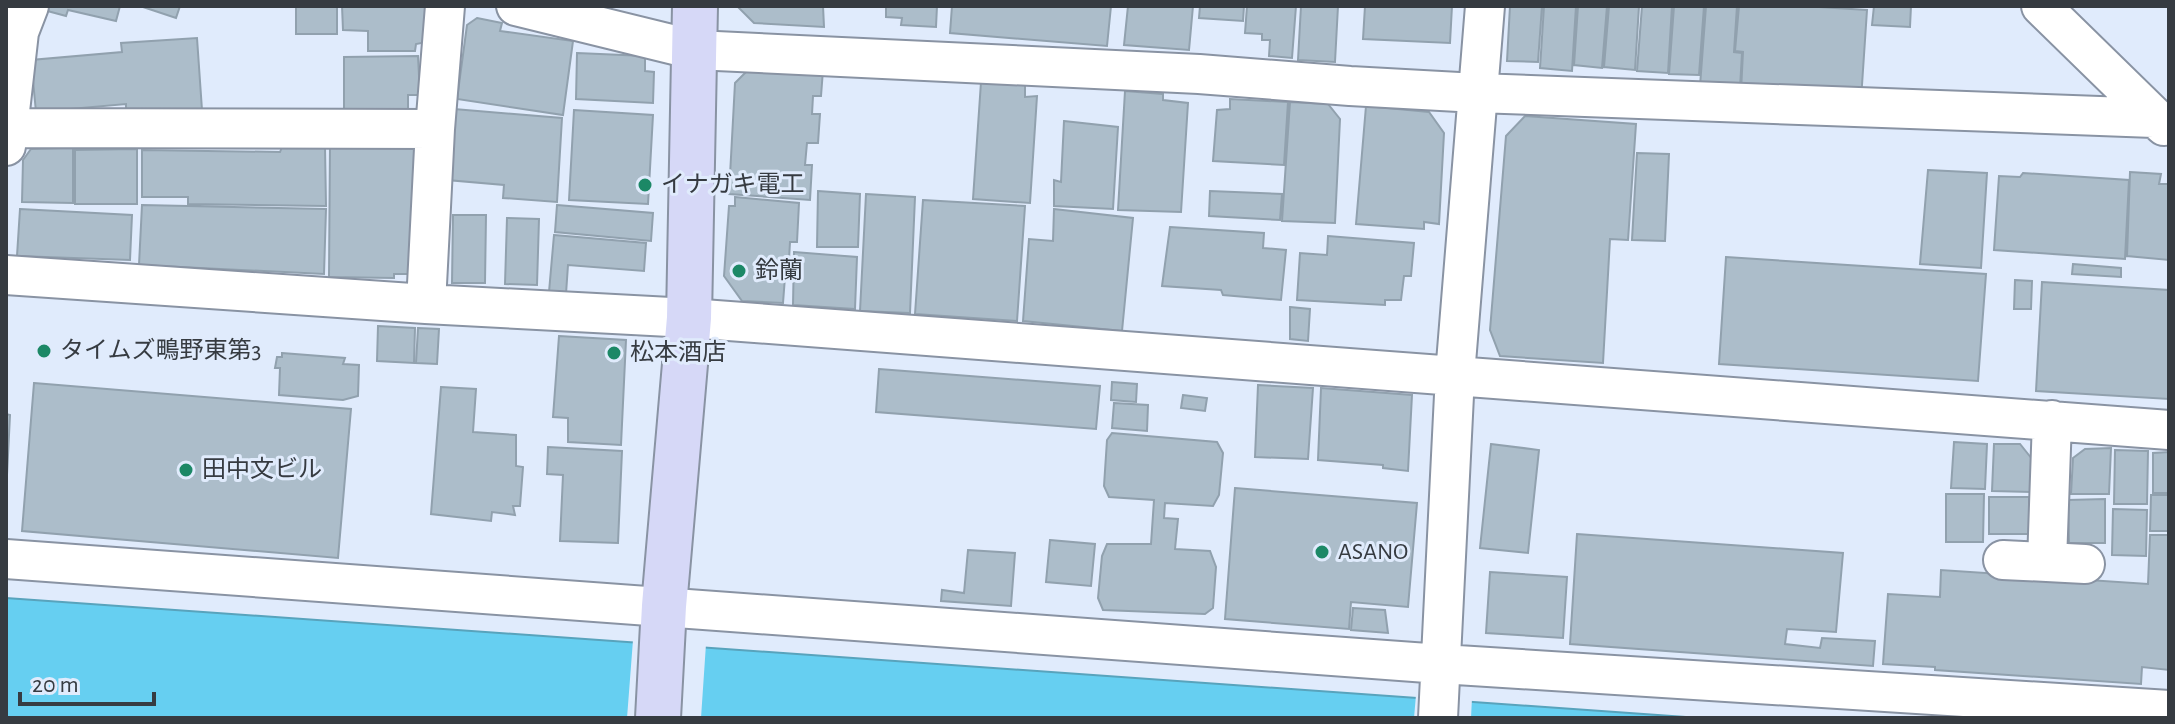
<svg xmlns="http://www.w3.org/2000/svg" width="2175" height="724" font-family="'Alegreya Sans','Noto Sans JP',sans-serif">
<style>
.water{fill:#66cff1;stroke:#58a3bc;stroke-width:2}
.pier{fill:#e0ebfc}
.building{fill:#acbdca;stroke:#91a1ae;stroke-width:2}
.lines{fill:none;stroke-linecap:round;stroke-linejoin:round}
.street-casing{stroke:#8993a3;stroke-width:42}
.secondary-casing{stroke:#8993a3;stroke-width:48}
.street{stroke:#fff;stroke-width:38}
.secondary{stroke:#d6d8f7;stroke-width:44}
.poi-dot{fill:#1c8866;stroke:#e0ebfc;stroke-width:3}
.labels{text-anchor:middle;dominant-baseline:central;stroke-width:6;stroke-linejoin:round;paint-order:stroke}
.poi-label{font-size:24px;fill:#363b41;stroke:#e0ebfc;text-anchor:start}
</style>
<rect width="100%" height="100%" fill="#e0ebfc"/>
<!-- water -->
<path class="water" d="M6 598 1700 718H6Z"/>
<!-- pier -->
<path class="pier" d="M633 640 706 644 701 718H627Z
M1416 695 1472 698 1471 718H1414Z"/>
<!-- building -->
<path class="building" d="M41 6H120L116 21 68 10 66 16 40 9Z
M140 6H180L176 18Z
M296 6H337V34H296Z
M342 6H428L432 41 416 44 415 51H368V31L343 30Z
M737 6H823L824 27 754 23Z
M886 6H937L936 27 901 25 902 18 886 17Z
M952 6H1111L1107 46 950 33Z
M1128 6H1193L1189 50 1124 45Z
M1200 6H1244L1243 21 1199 18Z
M1247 6H1296L1292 58 1269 56 1270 40H1262V34L1245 33Z
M1301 6H1338L1335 62 1298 60Z
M1365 6H1452L1450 43 1363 39Z
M1510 6H1542L1538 62 1507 61Z
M1544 6H1576L1572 71 1540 68Z
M1578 6H1607L1602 68 1574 65Z
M1609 6H1639L1635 70 1604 67Z
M1642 6H1672L1668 73 1637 71Z
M1674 6H1704L1699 75 1669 74Z
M1706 6H1737L1734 52 1742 53 1740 88 1700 86Z
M1739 6H1803L1867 10 1861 100 1741 91 1743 52 1735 51Z
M1874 6H1911L1910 27 1872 25Z
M477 18 502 23 500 31 573 41 563 115 457 99 467 25Z
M197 38 202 110 126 115V104L36 112 31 60 122 52 121 43Z
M577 53 645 56V71L654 72 653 103 576 99Z
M418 56 420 95H408V118H344V57Z
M753 65 823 70 821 96H813L812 114H820L818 143H807L805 165H812L810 200 729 194 735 83Z
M981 82 1025 85V97L1037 96 1030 203 973 199Z
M1125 91 1163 94V100L1188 103 1181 212 1118 210Z
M1230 99 1288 102 1284 165 1213 161 1217 110 1230 109Z
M1290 102 1328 104 1340 119 1335 223 1282 221Z
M1366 106 1429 112 1444 133 1439 224 1424 222V229L1356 224Z
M454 109 562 118 557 202 503 198 504 185 447 180Z
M574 110 653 115 648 204 569 200Z
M1525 116 1636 124 1628 240 1610 239 1603 363 1500 356 1490 330 1506 136Z
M1064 121 1118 127 1113 209 1054 206V180L1061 182Z
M417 144V274H394V278L329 277 330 145Z
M282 147H325L326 206 188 204V197H142V150L280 152Z
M73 148V203L22 202 23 160 31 149Z
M137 149V204H75V150Z
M1637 153 1669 154 1665 241 1632 240Z
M1928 170 1987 173 1981 268 1920 264Z
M2130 172 2161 174 2159 184H2169V260L2127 256Z
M2023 173 2129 180 2125 259 1994 250 1999 176 2020 177Z
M818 191 860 194 858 247H817Z
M1210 191 1282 194 1280 220 1209 216Z
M866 194 915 197 910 313 860 311Z
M735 197 799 203 797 242H790L788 277H785L783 303 742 301 724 276 729 206H735Z
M923 200 1025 206 1017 321 915 314Z
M142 205 326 209 324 274 139 265Z
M557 205 653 213 651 241 555 232Z
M20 209 132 215 130 260 17 256Z
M1054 209 1133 218 1122 331 1023 321 1029 239 1053 241Z
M453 215H486L485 283H452Z
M507 218 539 219 537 285 505 284Z
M1170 227 1264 233 1263 248 1286 250 1281 300 1223 295 1221 290 1162 286Z
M554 235 646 243 644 271 568 265 566 294 549 292Z
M1328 236 1414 243 1411 276H1404L1401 300H1385V305L1297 300 1300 253 1327 255Z
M794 252 857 257 855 309 793 305Z
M1726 257 1986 274 1978 381 1719 364Z
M2073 264 2121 268V277L2072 274Z
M2015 280 2032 281 2031 309H2014Z
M2042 282 2169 290V399L2036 391Z
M1290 307 1310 309 1308 341 1290 339Z
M378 326 415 328 414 363 377 361Z
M418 328 439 329 437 364 416 363Z
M559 336 626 340 621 445 568 442V418L553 417Z
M282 353 345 358 343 364 359 365 358 396 343 400 279 395 280 368H275L277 357H282Z
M879 369 1100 386 1096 429 876 412Z
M1112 382 1137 384 1136 402 1111 400Z
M34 383 351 409 338 558 22 531Z
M1258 385 1313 388 1308 459 1255 457Z
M441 387 476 389 473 432 516 435V466L523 467 520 506H513L515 515 492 512 491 521 431 514Z
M1321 388 1412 395 1408 471 1383 468V465L1318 460Z
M1183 395 1207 398 1205 411 1181 408Z
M1114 403 1148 405 1147 431 1112 428Z
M6 414 10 415 6 495Z
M1112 433 1217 442 1223 453 1219 495 1213 506 1165 503 1164 518 1178 519 1175 549 1210 551 1216 567 1213 608 1205 614 1103 610 1098 598 1102 556 1107 544H1151L1154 500 1109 497 1104 486 1107 440Z
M1954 442 1987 444 1985 489 1951 488Z
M1491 444 1539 450 1528 553 1480 548Z
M1994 444H2020L2032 459 2031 492 1992 491Z
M548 447 622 451 618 543 560 541 563 475 547 474Z
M2111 448 2109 494H2071L2073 458 2085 449Z
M2115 450 2148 451 2147 504H2114Z
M2169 452V493H2153V453Z
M1235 488 1417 503 1408 607 1351 602 1349 629 1225 619Z
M1946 494H1984L1983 542H1946Z
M2151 495H2169V531H2150Z
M1989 497H2029V534H1989Z
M2105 499V543H2069L2068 500Z
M2113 509 2147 510 2146 556 2112 555Z
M1577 534 1843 553 1836 632 1787 629 1785 644 1820 648 1822 638 1875 641 1873 666 1570 644Z
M2150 535H2169V670L2142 667 2141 684 1935 670V667L1883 664 1888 594 1940 597 1941 570 2148 584Z
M1050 540 1095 544 1091 586 1046 582Z
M968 550 1015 553 1011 606 941 601 942 590 964 593Z
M1490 572 1567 577 1563 638 1486 633Z
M1353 608 1385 610 1388 633 1351 630Z"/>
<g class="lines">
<defs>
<path id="street" d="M516 6 695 50 1199 74 1350 86 1477 93 2154 118
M2041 6 2164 126
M7 128 435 129
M6 146 19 32 29 6
M6 275 426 304 689 318 2169 430
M426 304 435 129 445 6
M2052 420 2047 562 2085 564
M6 559 1441 664 2169 710
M2003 560 2047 562
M1438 718 1455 375 1485 6"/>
<path id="secondary" d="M658 718 664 606 689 318 695 6"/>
</defs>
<!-- street casing -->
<use href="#street" class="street-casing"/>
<!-- secondary casing -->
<use href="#secondary" class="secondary-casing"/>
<!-- street -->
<use href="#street" class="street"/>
<!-- secondary -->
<use href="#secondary" class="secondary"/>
</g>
<!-- markers -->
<g class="poi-dot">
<circle cx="645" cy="185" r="8"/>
<circle cx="739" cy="271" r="8"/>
<circle cx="44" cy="351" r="8"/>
<circle cx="614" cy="353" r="8"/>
<circle cx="186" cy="470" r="8"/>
<circle cx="1322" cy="552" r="8"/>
</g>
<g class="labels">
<!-- poi labels -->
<g class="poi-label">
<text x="661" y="185">イナガキ電工</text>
<text x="755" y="271">鈴蘭</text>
<text x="60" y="351">タイムズ鴫野東第3</text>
<text x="630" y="353">松本酒店</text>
<text x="202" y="470">田中文ビル</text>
<text x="1338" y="552">ASANO</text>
</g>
</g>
<!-- border -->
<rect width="2175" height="724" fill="none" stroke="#363b41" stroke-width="16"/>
<!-- scale -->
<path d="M20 692v12h134v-12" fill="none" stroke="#363b41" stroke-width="4"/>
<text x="32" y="692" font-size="24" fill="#363b41" stroke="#e0ebfc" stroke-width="6" paint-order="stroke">20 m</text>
</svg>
